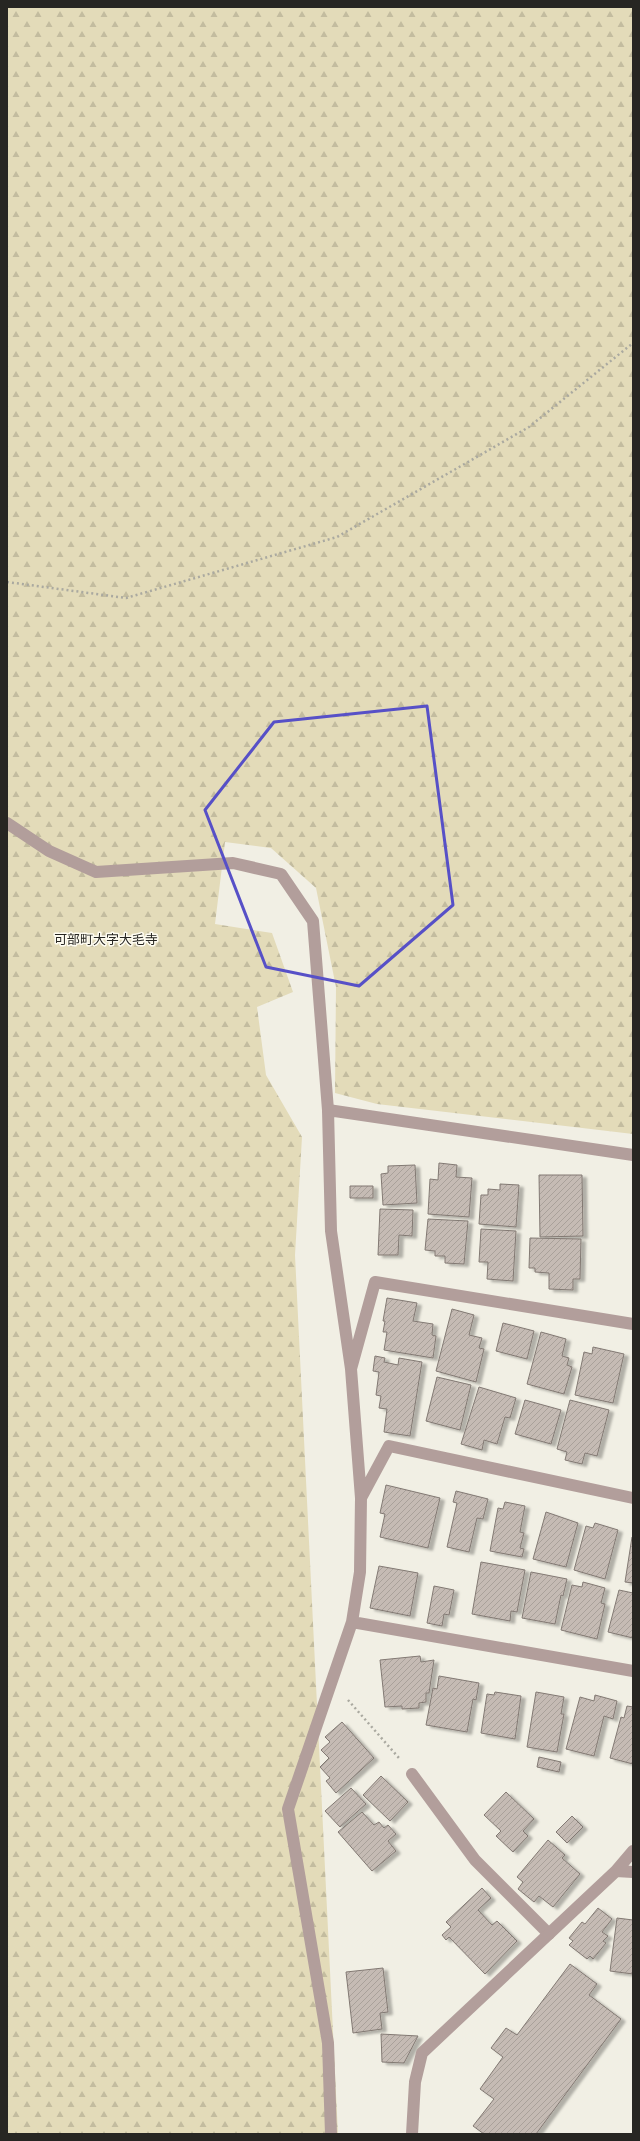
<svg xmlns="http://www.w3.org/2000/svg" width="640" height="2141" font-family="'Archivo Narrow','Noto Sans JP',sans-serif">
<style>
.forest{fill:url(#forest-firs)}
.building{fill:url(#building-hatch);stroke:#827973;filter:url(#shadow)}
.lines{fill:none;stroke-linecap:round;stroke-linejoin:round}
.path{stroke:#aaa9a0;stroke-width:2.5;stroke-dasharray:2 3;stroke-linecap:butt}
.lane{stroke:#b29e9b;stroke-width:12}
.street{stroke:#b29e9b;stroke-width:12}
.marked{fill:none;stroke:#5750c7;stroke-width:3;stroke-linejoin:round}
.labels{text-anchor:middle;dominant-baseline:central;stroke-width:3;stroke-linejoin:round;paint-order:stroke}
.quarter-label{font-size:13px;fill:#272622;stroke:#fefcf1}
</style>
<defs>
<pattern id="forest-firs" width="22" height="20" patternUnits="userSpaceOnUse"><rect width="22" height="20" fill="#e3dbb9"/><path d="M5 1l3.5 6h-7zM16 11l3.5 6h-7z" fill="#c3bc9f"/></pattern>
<pattern id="building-hatch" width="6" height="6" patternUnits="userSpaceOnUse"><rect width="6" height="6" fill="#c5bbb4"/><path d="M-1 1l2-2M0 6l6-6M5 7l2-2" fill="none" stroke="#a9a19a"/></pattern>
<filter id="shadow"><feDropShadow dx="4.5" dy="2.5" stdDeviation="1" flood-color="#0004"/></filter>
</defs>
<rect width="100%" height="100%" fill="#f1efe4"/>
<!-- forest -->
<path class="forest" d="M7 7H633V1134L377 1104 335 1093 336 987 316 888 271 848 225 842 215 924 272 933 293 992 257 1007 266 1075 302 1137 295 1255 338 2134H7Z"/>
<!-- building -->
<path class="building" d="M439 1163 457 1165 456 1177 472 1178 469 1217 428 1214 430 1179 438 1180Z
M415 1165 417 1203 383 1205 381 1174 388 1173V1166Z
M539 1175H582L583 1236 540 1237Z
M500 1184 519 1185 516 1227 479 1224 481 1195H488V1189L500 1190Z
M350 1186H373V1198H350Z
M380 1209 413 1210 412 1236 399 1235 398 1255H378Z
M428 1219 468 1221 464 1264 445 1263V1256H435V1251L425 1250Z
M481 1229 516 1231 513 1281 487 1279 488 1262H479Z
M530 1238 581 1239 580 1279H573V1290L549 1289V1273L535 1272V1268H529Z
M387 1298 417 1303 413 1321 433 1324 432 1335 436 1336 433 1358 384 1350 387 1332H383L385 1321H383Z
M452 1309 474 1315 469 1335 482 1338 479 1348 484 1349 476 1382 436 1371Z
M503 1323 534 1331 527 1359 496 1351Z
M541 1332 566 1339 562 1356 569 1358 567 1365 572 1367 564 1394 527 1384Z
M593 1347 624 1354 613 1403 575 1395 584 1352 592 1354Z
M375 1356 385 1358 384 1362 398 1365 399 1358 422 1362 410 1436 384 1432 387 1409 379 1408 381 1396 376 1395 379 1372 373 1371Z
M437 1377 471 1385 460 1430 426 1421Z
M479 1387 516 1398 510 1418 505 1417 497 1444 484 1440 482 1450 461 1444Z
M525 1400 561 1410 551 1444 515 1434Z
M570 1400 609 1410 597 1456 585 1453 582 1464 565 1460 567 1452 557 1449Z
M386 1485 440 1498 428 1548 380 1537 385 1514 380 1513Z
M456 1491 488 1499 483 1519 477 1518 469 1552 447 1547 457 1503 453 1502Z
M505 1502 525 1506 520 1532 524 1533 520 1548 524 1549 522 1557 490 1551 498 1508 503 1509Z
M546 1512 578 1523 566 1567 533 1559Z
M595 1523 618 1530 605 1579 574 1570 586 1526 593 1528Z
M632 1537H633V1583L625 1582Z
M481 1562 525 1570 517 1612 511 1611 510 1621 472 1614Z
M379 1566 418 1573 410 1616 370 1608Z
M531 1572 567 1579 563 1596 561 1595 555 1624 522 1618Z
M583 1582 605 1588 601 1603 605 1604 597 1639 561 1630 572 1585 582 1587Z
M434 1586 454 1590 449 1615 444 1614 442 1626 427 1623Z
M619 1590 633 1593V1638L608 1632Z
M420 1656 421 1662 434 1660 429 1693H426V1702L419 1703V1708L402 1709V1706L385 1707 380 1660Z
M439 1676 479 1683 476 1700 473 1699 467 1732 426 1725 433 1688 437 1689Z
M495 1692 521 1696 515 1739 481 1733 487 1694 494 1695Z
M536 1692 564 1697 561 1714H564L557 1752 527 1747Z
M595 1695 617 1701 613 1719 604 1716 594 1756 566 1749 580 1697 594 1701Z
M627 1706 633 1707V1764L610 1758 621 1717 624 1718Z
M342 1722 374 1758 336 1793 326 1781 330 1778 320 1767 329 1758 321 1750 330 1742 325 1737Z
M539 1757 561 1762 559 1772 537 1767Z
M381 1776 408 1802 390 1821 363 1795Z
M351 1788 366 1804 340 1827 325 1811Z
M506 1792 534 1819 523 1831 528 1836 513 1852 496 1836 501 1831 484 1815Z
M362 1812 374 1825 379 1822 384 1828 388 1825 396 1834 388 1841 396 1851 372 1871 338 1832Z
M572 1816 583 1827 567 1843 556 1832Z
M548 1840 565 1855 562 1858 580 1874 553 1907 539 1896 534 1902 518 1889 523 1882 517 1877Z
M482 1888 491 1898 478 1910 492 1925 497 1921 517 1941 485 1974 449 1937 446 1940 442 1935 451 1927 446 1922Z
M598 1908 612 1919 602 1932 608 1936 603 1941 606 1943 593 1959 590 1956 587 1959 569 1945 573 1941 569 1938 582 1922 585 1924Z
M617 1918 633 1920V1974L610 1971Z
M570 1964 597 1984 589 1995 621 2019 536 2134H484L473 2126 494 2099 480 2089 503 2057 491 2048 506 2028 517 2035Z
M383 1968 388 2012 380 2013 382 2029 353 2033 346 1972Z
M381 2034 418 2036 404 2063 382 2062Z"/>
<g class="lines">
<!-- path -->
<path class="path" d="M7 582 126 598 337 537 529 427 633 343
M348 1700 399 1758"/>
<!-- lane -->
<path class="lane" d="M7 823 49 851 96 872 233 863 281 874 313 921 328 1110
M412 1774 475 1860 549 1934"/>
<!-- street -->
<path class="street" d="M351 1369 331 1231 328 1110 633 1155
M361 1498 351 1369 375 1282 633 1324
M352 1622 633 1671
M616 1871 633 1872
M331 2134 328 2043 288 1809 352 1622 360 1572 361 1498 389 1446 633 1498
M412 2134 415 2082 422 2053 616 1871 633 1851"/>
</g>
<!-- marked area -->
<path class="marked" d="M427 706 453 905 359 986 266 967 205 810 274 722Z"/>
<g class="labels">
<!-- quarter labels -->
<g class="quarter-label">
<text x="106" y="939">可部町大字大毛寺</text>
</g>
</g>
<!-- border -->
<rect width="640" height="2141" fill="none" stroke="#272622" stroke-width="16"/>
</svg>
